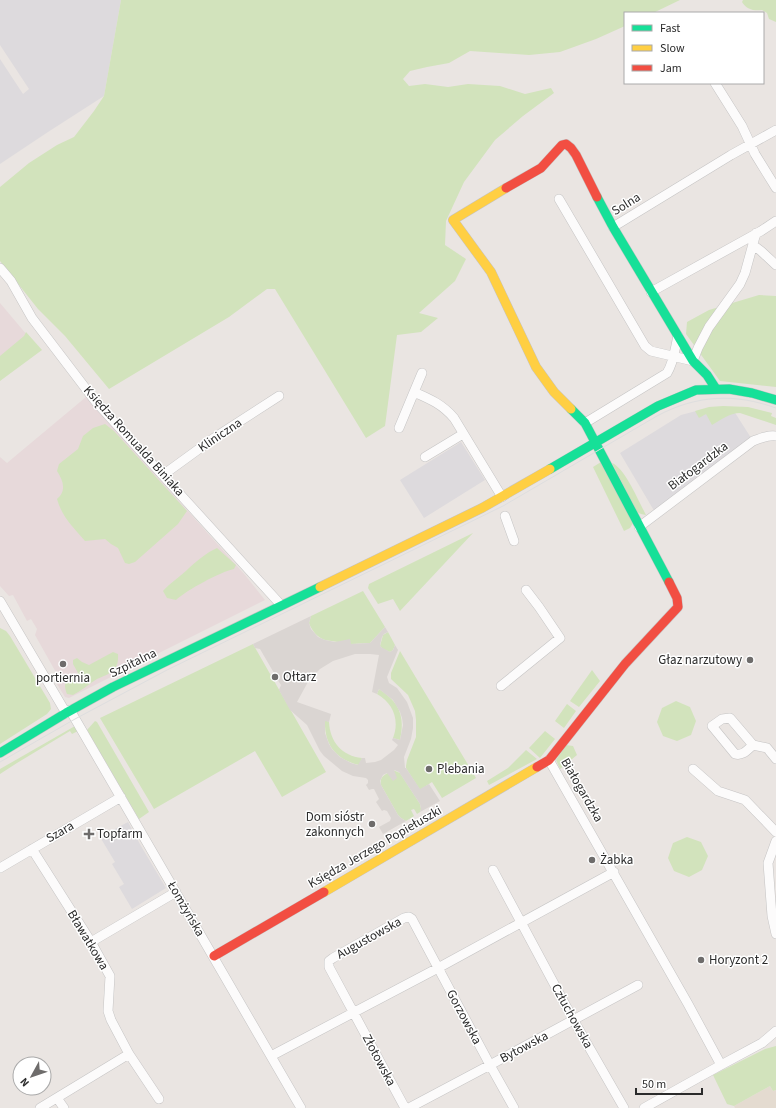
<svg xmlns="http://www.w3.org/2000/svg" width="776" height="1108" font-family="'Source Sans 3',sans-serif">
<style>
.industrial{fill:#dddadd}
.education{fill:#e4dbd0}
.medical{fill:#e7d9da}
.green{fill:#d2e3bc}
.plaza{fill:#dad5d2;fill-rule:evenodd}
.lines{fill:none;stroke-linecap:round;stroke-linejoin:round}
.street-casing{stroke:#c5c4c4;stroke-width:10}
.fast-casing{stroke:#c5c4c4;stroke-width:10}
.slow-casing{stroke:#c5c4c4;stroke-width:10}
.jam-casing{stroke:#c5c4c4;stroke-width:10}
.street{stroke:#fcfbfb;stroke-width:9}
.fast{stroke:#16e098;stroke-width:9}
.slow{stroke:#ffcf43;stroke-width:9}
.jam{stroke:#f24e42;stroke-width:9}
.tram{stroke:#dededf;stroke-width:1}
.poi-dot{fill:#6e6c6b;stroke:#fff;stroke-width:1.5}
.labels{text-anchor:middle;dominant-baseline:central;stroke-width:3;stroke-linejoin:round;paint-order:stroke}
.street-label{font-size:13px;fill:#2b2b2b;stroke:#fff}
.poi-label{font-size:13px;fill:#2b2b2b;stroke:#fff;text-anchor:start}
</style>
<rect width="100%" height="100%" fill="#eae5e2"/>
<!-- industrial -->
<path class="industrial" d="M0 0H121L104 96 48 132 0 164V59L23 94 29 89 0 45Z
M732 408 753 441 656 514 620 453 681 415 700 410Z
M461 442 485 480 424 518 400 480Z
M128 822 141 846 166 888 132 909 119 887 124 884 112 864 115 862 100 837Z"/>
<!-- education -->
<path class="education" d="M770 1086 773 1091 776 1090V1108H735L734 1106Z"/>
<!-- medical -->
<path class="medical" d="M0 303 38 348 0 377Z
M86 397 245 575 265 600 69 698 65 697 54 679 58 676 35 635 37 629 31 619 27 621 13 595 9 596 0 586V457L7 463Z"/>
<!-- green -->
<path class="green" d="M121 0H680L653 13H625V26L596 39 560 52 529 55 470 51 449 63 427 67 410 71 403 79 409 86 425 84 448 87 468 84 500 86 525 94 551 88 554 93 523 116 495 140 464 182 446 221 445 245 466 259 455 281 419 313 438 318 421 332 397 335 385 426 366 438 275 289H267L229 317 109 389 65 336 38 309 0 261V187L29 163 57 145 74 137 94 111 104 96Z
M743 0H776V22L769 19 767 13 762 10C754 11 747 10 742 2Z
M759 295 776 296V387L720 381 686 334 687 322 709 310Z
M26 332 42 350 0 381V356L24 336Z
M723 406 748 407 772 413 771 416 776 418V425L740 413C729 413 721 420 712 425L706 414 699 418 695 411 709 407Z
M105 424 114 431 187 511 178 524 135 562 129 564 125 563 118 548 111 544 105 539 85 541C73 527 62 517 57 499 67 491 63 480 57 471L59 464 78 449 83 436 93 428Z
M601 462 633 523 630 528 624 531 593 467Z
M612 463C625 468 639 502 646 515L641 514 637 512Z
M473 533 400 611 393 599 378 604 368 588 369 584Z
M217 548 236 565 234 569C220 572 187 590 176 600L167 598 163 591C171 582 181 576 189 568 198 560 206 553 217 548Z
M363 591 385 627 370 643 351 644 325 640C317 637 312 631 309 623L311 616Z
M0 628 6 631 10 636 50 703 51 709 47 714 0 744Z
M388 632 395 645 393 650 390 652 383 649 380 646 383 635Z
M253 644 326 772 282 797 255 751 154 809 100 718Z
M400 651 476 778 442 798 432 782 420 790 406 768V766L407 760 416 737V720L415 711 408 695 391 679V673Z
M113 652 118 654C119 671 111 673 97 679 89 684 81 691 73 695L67 694C65 689 63 682 69 678 72 676 75 675 78 673L73 664V660L77 658 82 662 89 665Z
M592 670 600 681 579 707 570 701Z
M379 689C400 703 405 716 400 740L393 738C400 720 393 703 377 694Z
M676 701 690 707 696 721 691 735 677 741 663 736 657 722 662 708Z
M567 704 576 711 564 728 555 721Z
M325 720 329 722C330 742 342 756 362 758L359 765C335 759 324 744 325 720Z
M95 721 97 722 149 812 139 819 87 730Z
M75 726 78 731 72 734 70 731 17 763 0 774V769Z
M545 731 555 739 540 758 529 748Z
M566 745 573 746 577 755 560 769 556 760Z
M526 750 537 759 489 785 487 781 508 768Z
M393 770 400 773 420 804 421 809 420 812 417 814 414 809 411 810 414 816 406 821 401 818 398 815 381 785C379 776 386 774 393 770Z
M687 837 701 842 708 856 702 870 689 877 674 871 668 858 673 843Z
M776 1046V1090L773 1091 770 1086 734 1106 727 1104 713 1075 765 1049Z"/>
<!-- plaza -->
<path class="plaza" d="M311 616 309 623 311 629 318 637 325 640 335 642 350 639 351 644 370 643 385 627 388 632 384 634 382 637 380 645 381 647 390 652 393 650 395 645 398 650 387 677 389 683 397 688 407 702 413 718V728L411 739 404 757 405 768H406L420 789 429 784 440 801 420 812 421 809 420 804 399 772 394 770 397 778 393 781 387 773 383 775 380 781 381 785 398 815 401 818 406 821 383 834 379 827 390 821 391 818 387 811 384 810 382 811 376 802 379 799 374 789H372L369 790 366 785 368 783V780L366 778 353 776 342 771 324 756 320 751 307 725 290 710 279 690 281 685 277 679 278 676 277 674 274 673 260 649 255 648 253 644ZM355 654H370L379 655 372 692 377 694 379 689 393 700 400 712 402 718 403 725 400 740 393 738 392 740 398 745 394 750 381 760 375 762 366 763 365 758H362L358 765 351 763 340 757 332 749 329 744 325 733V721L329 722 331 714 297 702 309 680 320 669 333 661Z"/>
<g class="lines">
<defs>
<path id="street" d="M715 83 742 126 755 154 776 188
M559 199 645 346 651 351 693 361 698 348 709 327 740 284 745 273 756 233
M613 227 731 155 776 130
M753 245 761 251 776 265
M0 268 11 281 32 318 96 402 281 605
M651 292 761 231 776 221
M414 392 422 373
M585 423 667 373C674 362 675 348 678 336
M399 428 414 392C430 399 442 404 454 418L502 497
M425 457 463 434
M163 475 214 438 279 396
M505 516 514 541
M639 527 753 441C761 438 768 435 776 436
M0 601 66 713
M501 686 560 638 539 607 526 590
M70 710 301 1108
M753 745C747 750 743 756 735 754L712 726 722 719 730 718 753 745 767 748 776 759
M549 760 688 1004 721 1065
M693 769 718 791 745 800 776 832
M776 841 768 863 772 916 776 934
M32 849 91 942 110 976 108 1011 111 1020 129 1054 159 1099
M0 868 121 797
M493 870 574 1021 624 1108
M91 942 176 892
M271 1056 438 968 614 872
M57 1098 64 1108
M40 1108 129 1054
M405 1108 329 967V961L333 958 404 918 409 917 412 919 490 1065 514 1108
M409 1108 490 1065 638 985
M644 1108 721 1065 762 1043 776 1031"/>
<path id="fast" d="M597 197 613 227 693 361 707 375 716 389
M571 409 585 423 669 582
M550 469 658 406 696 390 729 389 752 393 776 400
M0 753 66 713 113 687 320 587"/>
<path id="slow" d="M506 188 453 220 491 272 536 367 554 392 571 409
M320 587 482 508 550 469
M324 892 537 767"/>
<path id="jam" d="M506 188 541 168 562 145 566 144 571 148 576 155 597 197
M537 767 549 760 625 664 678 607 677 598 669 582
M214 956 324 892"/>
</defs>
<!-- street casing -->
<use href="#street" class="street-casing"/>
<!-- fast casing -->
<use href="#fast" class="fast-casing"/>
<!-- slow casing -->
<use href="#slow" class="slow-casing"/>
<!-- jam casing -->
<use href="#jam" class="jam-casing"/>
<!-- street -->
<use href="#street" class="street"/>
<!-- fast -->
<use href="#fast" class="fast"/>
<!-- slow -->
<use href="#slow" class="slow"/>
<!-- jam -->
<use href="#jam" class="jam"/>
<!-- tram -->
<path class="tram" d="M0 762 75 719 167 670 503 506 657 416C696 395 735 393 776 408"/>
</g>
<!-- markers -->
<g class="poi-dot">
<circle cx="750" cy="660" r="4"/>
<circle cx="63" cy="664" r="4"/>
<circle cx="275" cy="677" r="4"/>
<circle cx="429" cy="769" r="4"/>
<circle cx="372" cy="824" r="4"/>
<path d="M87 828h4v4h4v4h-4v4h-4v-4h-4v-4h4z"/>
<circle cx="592" cy="860" r="4"/>
<circle cx="701" cy="960" r="4"/>
</g>
<g class="labels">
<!-- street labels -->
<g class="street-label">
<text transform="translate(626 204) rotate(-32)">Solna</text>
<text transform="translate(220 435) rotate(-34)">Kliniczna</text>
<text transform="translate(134 441) rotate(48)">Księdza Romualda Biniaka</text>
<text transform="translate(698 466) rotate(-37)">Białogardzka</text>
<text transform="translate(133 663) rotate(-26)">Szpitalna</text>
<text transform="translate(582 790) rotate(60)">Białogardzka</text>
<text transform="translate(60 832) rotate(-30)">Szara</text>
<text transform="translate(375 847) rotate(-30)">Księdza Jerzego Popiełuszki</text>
<text transform="translate(186 909) rotate(60)">Łomżyńska</text>
<text transform="translate(369 938) rotate(-29)">Augustowska</text>
<text transform="translate(88 940) rotate(59)">Bławatkowa</text>
<text transform="translate(572 1016) rotate(61)">Człuchowska</text>
<text transform="translate(464 1017) rotate(62)">Gorzowska</text>
<text transform="translate(524 1047) rotate(-28)">Bytowska</text>
<text transform="translate(379 1060) rotate(62)">Złotowska</text>
</g>
<!-- poi labels -->
<g class="poi-label">
<text x="742" y="660" text-anchor="end">Głaz narzutowy</text>
<text x="283" y="677">Ołtarz</text>
<text x="63" y="678" text-anchor="middle">portiernia</text>
<text x="437" y="769">Plebania</text>
<text x="364" y="817" text-anchor="end">Dom sióstr<tspan x="364" dy="15">zakonnych</tspan></text>
<text x="97" y="834">Topfarm</text>
<text x="600" y="860">Żabka</text>
<text x="709" y="960">Horyzont 2</text>
</g>
</g>
<!-- legend -->
<rect x="624" y="12" width="140" height="72" fill="#ffffff" stroke="#aaaaaa"/>
<rect x="632" y="25" width="20" height="6" fill="#16e098" stroke="#aaaaaa"/>
<text x="660" y="32" font-size="12" fill="#2b2b2b">Fast</text>
<rect x="632" y="45" width="20" height="6" fill="#ffcf43" stroke="#aaaaaa"/>
<text x="660" y="52" font-size="12" fill="#2b2b2b">Slow</text>
<rect x="632" y="65" width="20" height="6" fill="#f24e42" stroke="#aaaaaa"/>
<text x="660" y="72" font-size="12" fill="#2b2b2b">Jam</text>
<!-- north arrow -->
<g transform="translate(32 1076) rotate(230)"><circle r="19" fill="#ffffff" stroke="#aaaaaa"/>
<path d="M0-3L7 15L0 10L-7 15Z" fill="#6e6c6b"/>
<text y="-6" font-size="11" font-weight="bold" text-anchor="middle" fill="#2b2b2b">N</text>
</g>
<!-- scale -->
<path d="M636 1088v6h66v-6" fill="none" stroke="#2b2b2b" stroke-width="2"/>
<text x="642" y="1088" font-size="12" fill="#2b2b2b" stroke="#ffffff" stroke-width="3" paint-order="stroke">50 m</text>
</svg>
